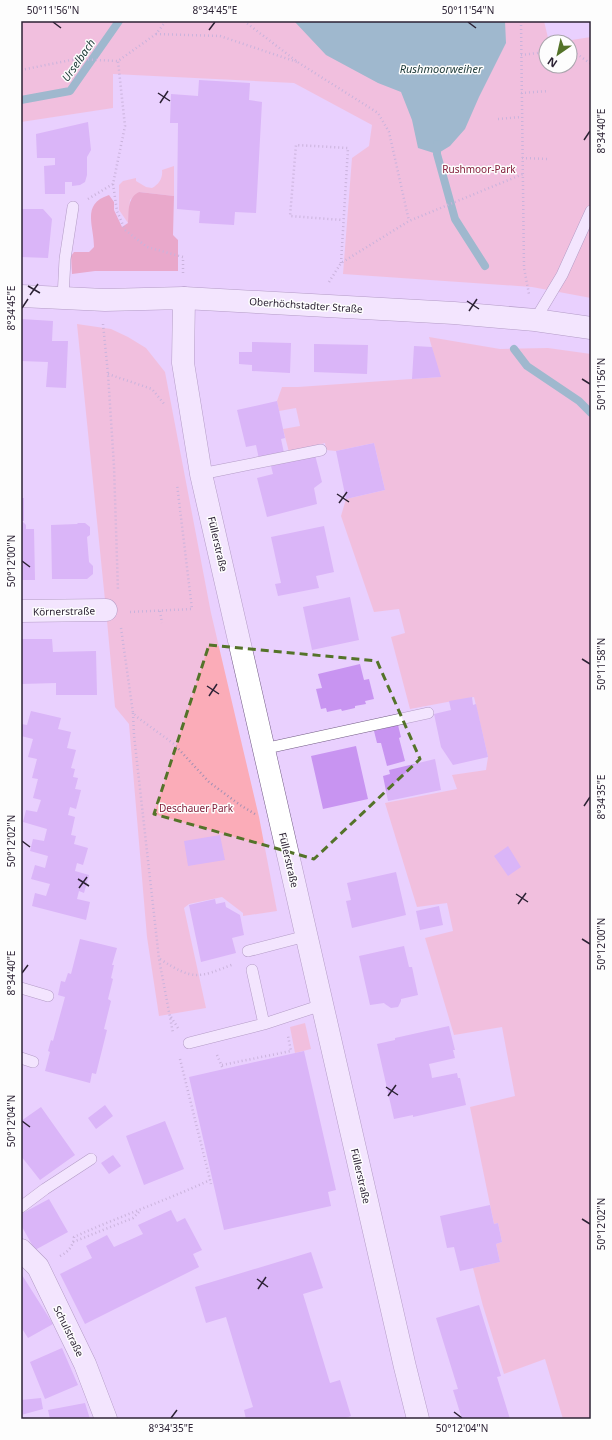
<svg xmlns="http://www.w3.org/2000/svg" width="612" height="1440" font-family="'Noto Sans',sans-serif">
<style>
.green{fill:#fbacb8}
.forest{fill:#e9788e}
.water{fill:#459c96}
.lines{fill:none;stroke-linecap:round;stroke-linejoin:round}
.stream{stroke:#459c96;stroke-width:8}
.building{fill:#c894f1}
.service-casing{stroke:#735d85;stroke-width:12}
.minor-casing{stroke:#735d85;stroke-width:23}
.tertiary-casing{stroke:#735d85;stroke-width:23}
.secondary-casing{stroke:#735d85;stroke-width:23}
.path{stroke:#a490b4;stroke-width:2.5;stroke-dasharray:1 3;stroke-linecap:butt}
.service{stroke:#fff;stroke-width:11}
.minor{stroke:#fff;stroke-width:22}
.tertiary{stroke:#fff;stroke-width:22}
.secondary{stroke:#fff;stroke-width:22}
.marked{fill:none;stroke:#547329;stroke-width:3;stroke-dasharray:8 5;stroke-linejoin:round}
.ticks{fill:none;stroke:#2c2234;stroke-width:1.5}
.labels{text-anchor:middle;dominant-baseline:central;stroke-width:3;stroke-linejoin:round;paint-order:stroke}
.park-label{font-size:10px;fill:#841f3b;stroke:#fdfdfd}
.street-label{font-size:10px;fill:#2c2234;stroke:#fdfdfd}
.water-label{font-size:11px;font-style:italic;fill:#1c3836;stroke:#fdfdfd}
.neatline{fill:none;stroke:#2c2234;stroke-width:1.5}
.ticks-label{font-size:10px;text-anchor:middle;fill:#2c2234}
</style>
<rect width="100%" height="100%" fill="#e9d0fe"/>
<!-- green -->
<path class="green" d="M21 21H544L549 42H546V66H570V42H559L591 37V298L532 287 343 274 352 158 369 146 372 125 294 83 113 74V108L21 122Z
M174 166V196L139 192 130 200 128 223 119 210V185L123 181 136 178V181L146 187 152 188C159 184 163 178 162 170Z
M77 324 111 329 128 337 146 348 165 372 211 613 259 817 277 911 243 916V913L222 897 189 904 184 908 206 1008 159 1016 147 937 129 724 115 707 106 610Z
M429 337 500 349 548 348 591 354V1419H563L545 1359 504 1374 483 1306 473 1268 500 1262 496 1244 502 1242 498 1223 494 1224 470 1107 515 1096 502 1027 454 1035 425 938 453 931 447 903 417 907 385 803 457 789 452 775 486 770 488 757 474 697 410 709 391 637 405 633 399 609 374 612 341 516 346 499 385 490 374 443 336 451 326 450 325 443 289 452 283 429 300 426 296 408 279 411 277 401 282 387H298L440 377Z
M305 1023 311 1049 295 1053 290 1027Z"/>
<!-- forest -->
<path class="forest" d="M139 192 174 196 173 235 178 240V271H95L72 274 71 256 74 252H89L94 247C94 225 81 204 109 195L114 202V210L122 227 128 223C129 211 127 198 139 192Z"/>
<!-- water -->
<path class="water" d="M294 21H505L506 43 479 97 465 129 450 146 437 154 418 148 412 120 401 92 378 83 326 55Z"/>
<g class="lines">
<!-- stream -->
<path class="stream" d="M21 100 70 91 119 21
M437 144V154L455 219 485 266
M514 349 527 366 579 401 591 413"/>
</g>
<!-- building -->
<path class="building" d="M199 80 250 83 249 100 262 102 256 213 235 212 234 225 199 223 200 211 177 209 178 123H170L171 94 198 96Z
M88 122 91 150 87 157V175L85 182 80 185 72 186V182H65V194H45L44 166 55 165V158H37L36 134Z
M21 209H43L52 219 48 258 21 257Z
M21 319 53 321 52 341H68L66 388 46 387 48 362 21 361Z
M252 342 291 343 290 373 252 371V365L239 364V352H252Z
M314 344 368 345 367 374 314 372Z
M414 346 432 347 441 377 412 379Z
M277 401 285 438 281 439 284 453 259 459 256 445 246 447 237 410Z
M374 443 385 490 346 499 336 451Z
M315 455 322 482 314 488 317 504 267 517 257 478 273 474 271 466Z
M21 498H24V521H22L26 525V529H34L35 580H21Z
M78 523H85L90 527V535L87 537 89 562 93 566V574L87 579H52L51 525 77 524Z
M324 526 334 572 316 576 319 588 278 596 275 584 281 583 271 537Z
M350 597 359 640 312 650 303 607Z
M21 639H52L53 652 96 651 97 695H56V683L21 684Z
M360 664 364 680 369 679 374 699 365 701 366 704 355 706V708L342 711 341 709 327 712 326 708 321 709 316 689 322 688 318 674Z
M472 697 473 705 476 704 488 757 453 765 441 747 434 714 451 710 449 701Z
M31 711 61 718 58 729 71 732 67 748 76 750 71 768 75 769 73 777 78 778 75 789 81 790 76 809 70 807 68 815 75 817 71 835 76 836 74 844 88 848 83 865 77 863 75 871 89 875 84 893 79 891 77 899 90 902 86 920 32 906 35 893 46 896 50 884 31 879 35 865 45 868 48 856 30 851 33 839 44 841 47 829 23 822 26 810 37 812 41 800 33 798 38 779 32 778 37 759 28 757 33 739 21 736V724L27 725Z
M398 725 401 737 399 738 405 761 387 766 381 743H377L374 731Z
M356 746 368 799 323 809 311 756Z
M435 759 441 790 388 801 383 776 390 774 389 770Z
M220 835 225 860 188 866 184 841Z
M508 846 521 867 508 876 494 856Z
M396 872 406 915 352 928 346 901 351 900 347 883Z
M215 899 216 904 225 902 226 907 240 915 244 935 232 938 236 953 201 962 189 905Z
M439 906 443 925 420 930 416 911Z
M80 939 117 948 112 965H114L111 978 113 979 108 999 111 1001 104 1029 107 1030 96 1074 92 1073 90 1083 45 1071 50 1052 48 1051 51 1040 53 1041 65 997 58 995 61 981 65 982 68 973 71 974Z
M404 946 409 967H412L418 995 401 999V1001L398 1007 391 1008 385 1004 384 1003 370 1005 359 956Z
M449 1026 455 1050H453L455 1058 429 1064 431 1072 432 1078 457 1073 458 1078H460L466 1105 413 1117V1115L394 1119 377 1044 395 1040V1038Z
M304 1051 336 1190 328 1192 331 1206 224 1230 189 1077Z
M105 1105 113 1116 96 1129 88 1118Z
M41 1107 75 1155 40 1180 21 1156V1121Z
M165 1121 184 1169 144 1185 126 1136Z
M113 1155 121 1166 109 1174 101 1163Z
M49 1199 68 1232 35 1250 21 1225V1214Z
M490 1205 494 1224 498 1223 502 1242 496 1244 500 1262 460 1271 454 1247 447 1248 440 1216Z
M171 1210 177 1222 185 1218 202 1250 193 1254 199 1267 85 1324 60 1274 92 1258 86 1246 107 1235 114 1247 143 1234 138 1225Z
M311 1252 323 1288 303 1294 330 1383 340 1380 351 1416 343 1419H246L244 1410 253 1407 226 1317 206 1323 195 1287Z
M21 1275H22L53 1324 28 1338 21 1327Z
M479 1305 501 1376 497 1377 510 1419H462L453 1390 458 1389 436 1318Z
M62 1348 78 1385 45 1399 30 1362Z
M41 1398 43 1409 21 1415V1400Z
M85 1403 90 1419H50L48 1410Z"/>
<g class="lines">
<defs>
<path id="service" d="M63 298 65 259 73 207
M535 320 562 275 591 211
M201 474 321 450
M263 749 428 713
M248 951 306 936
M252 970 264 1024
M21 988 48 996
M189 1043 264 1024 322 1005
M21 1058 33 1062
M21 1207 45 1189 91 1159"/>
<path id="minor" d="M21 611 106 610
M21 1250 38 1267 85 1364 106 1419"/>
<path id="tertiary" d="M184 298 454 313 535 320 591 328"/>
<path id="secondary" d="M21 296 105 300 184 298 183 363 201 474 405 1367 418 1419"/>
</defs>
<!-- service casing -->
<use href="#service" class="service-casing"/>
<!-- minor casing -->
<use href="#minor" class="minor-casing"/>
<!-- tertiary casing -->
<use href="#tertiary" class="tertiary-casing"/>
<!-- secondary casing -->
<use href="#secondary" class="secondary-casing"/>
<!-- path -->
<path class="path" d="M244 21 299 63 378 113 389 132 409 221
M521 21 524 268 529 294
M156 34 220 36 297 62
M570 49 591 64
M521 55 546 52
M21 70 76 59 118 61 156 34 166 21
M521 93 549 91
M498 119 521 117
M522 158 548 159
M113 184 117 211 125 230 147 247 183 257V274
M88 199 113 184 125 126 118 61
M341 263 348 148 296 145 290 216 342 220
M329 282 341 263 409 221 523 174
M103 324 108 374 114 466 118 591
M108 374 152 389 165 405
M160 611 162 623
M130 612 192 609 177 484
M121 628 133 713 137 717 174 744 209 782 240 805 255 814
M133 713 134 735 159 959 173 1033
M160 959C194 981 198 978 234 964
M171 1017 178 1028
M217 1055 223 1069
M180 1059 211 1184
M222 1065 291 1051 288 1036
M73 1242 133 1218 141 1210
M60 1256C68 1252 73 1247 74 1237 118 1217 165 1201 210 1180"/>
<!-- service -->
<use href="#service" class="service"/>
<!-- minor -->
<use href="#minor" class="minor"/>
<!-- tertiary -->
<use href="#tertiary" class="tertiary"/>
<!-- secondary -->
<use href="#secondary" class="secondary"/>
</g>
<!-- marked area -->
<path d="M0 0H612V1440H0ZM209 645 377 661 420 759 314 859 154 814Z" fill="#e9d0fe" fill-opacity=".55" fill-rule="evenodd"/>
<path class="marked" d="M209 645 377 661 420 759 314 859 154 814Z"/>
<!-- ticks -->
<path class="ticks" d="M53 22 61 28M468 22 476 28M209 30 215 22M158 93 170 101M160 103 168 91M584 140 590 131M28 286 40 293M30 295 38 284M467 301 479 309M22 308 28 299M469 311 477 299M582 379 590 384M337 494 349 502M339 503 347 492M22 561 30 567M582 659 590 664M207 686 219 694M209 696 217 684M584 806 590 797M22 841 30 847M78 879 89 886M79 888 87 877M516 894 528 902M518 904 526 893M582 939 590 944M22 973 28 965M386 1087 398 1095M388 1096 396 1085M22 1121 30 1127M582 1219 590 1224M257 1279 268 1287M258 1289 266 1277M454 1412 462 1418M171 1418 177 1410"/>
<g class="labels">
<!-- park labels -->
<g class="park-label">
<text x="479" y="169">Rushmoor-Park</text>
<text x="196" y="808">Deschauer Park</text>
</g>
<!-- street labels -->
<g class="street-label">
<text transform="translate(306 305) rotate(4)">Oberhöchstadter Straße</text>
<text transform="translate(218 544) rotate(77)">Füllerstraße</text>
<text transform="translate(64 611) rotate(-1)">Körnerstraße</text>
<text transform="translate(289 860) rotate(77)">Füllerstraße</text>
<text transform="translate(361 1176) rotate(77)">Füllerstraße</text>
<text transform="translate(69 1331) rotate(64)">Schulstraße</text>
</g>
<!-- water labels -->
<g class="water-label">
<text transform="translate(78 60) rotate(-55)">Urselbach</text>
<text x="441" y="68">Rushmoorweiher</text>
</g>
</g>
<!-- border -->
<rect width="612" height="1440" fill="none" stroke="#fdfdfd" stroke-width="44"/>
<!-- north arrow -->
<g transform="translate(558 54) rotate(214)"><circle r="19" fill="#fdfdfd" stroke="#a9a5ad"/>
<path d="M0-3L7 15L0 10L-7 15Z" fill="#547329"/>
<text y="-6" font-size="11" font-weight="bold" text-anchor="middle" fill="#2c2234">N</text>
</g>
<rect x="22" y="22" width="568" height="1396" class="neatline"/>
<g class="ticks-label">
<text x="53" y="14">50°11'56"N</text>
<text x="215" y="14">8°34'45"E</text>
<text x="468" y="14">50°11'54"N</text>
<text transform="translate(601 131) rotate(-90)" y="4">8°34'40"E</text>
<text transform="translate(11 308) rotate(-90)" y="4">8°34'45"E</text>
<text transform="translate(601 384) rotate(-90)" y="4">50°11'56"N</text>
<text transform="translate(11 561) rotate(-90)" y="4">50°12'00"N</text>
<text transform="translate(601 664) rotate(-90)" y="4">50°11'58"N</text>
<text transform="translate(601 797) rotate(-90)" y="4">8°34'35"E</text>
<text transform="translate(11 841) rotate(-90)" y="4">50°12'02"N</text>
<text transform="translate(601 944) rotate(-90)" y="4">50°12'00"N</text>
<text transform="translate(11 973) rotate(-90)" y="4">8°34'40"E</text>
<text transform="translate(11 1121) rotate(-90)" y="4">50°12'04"N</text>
<text transform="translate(601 1224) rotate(-90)" y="4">50°12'02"N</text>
<text x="171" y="1432">8°34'35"E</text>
<text x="462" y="1432">50°12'04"N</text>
</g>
</svg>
